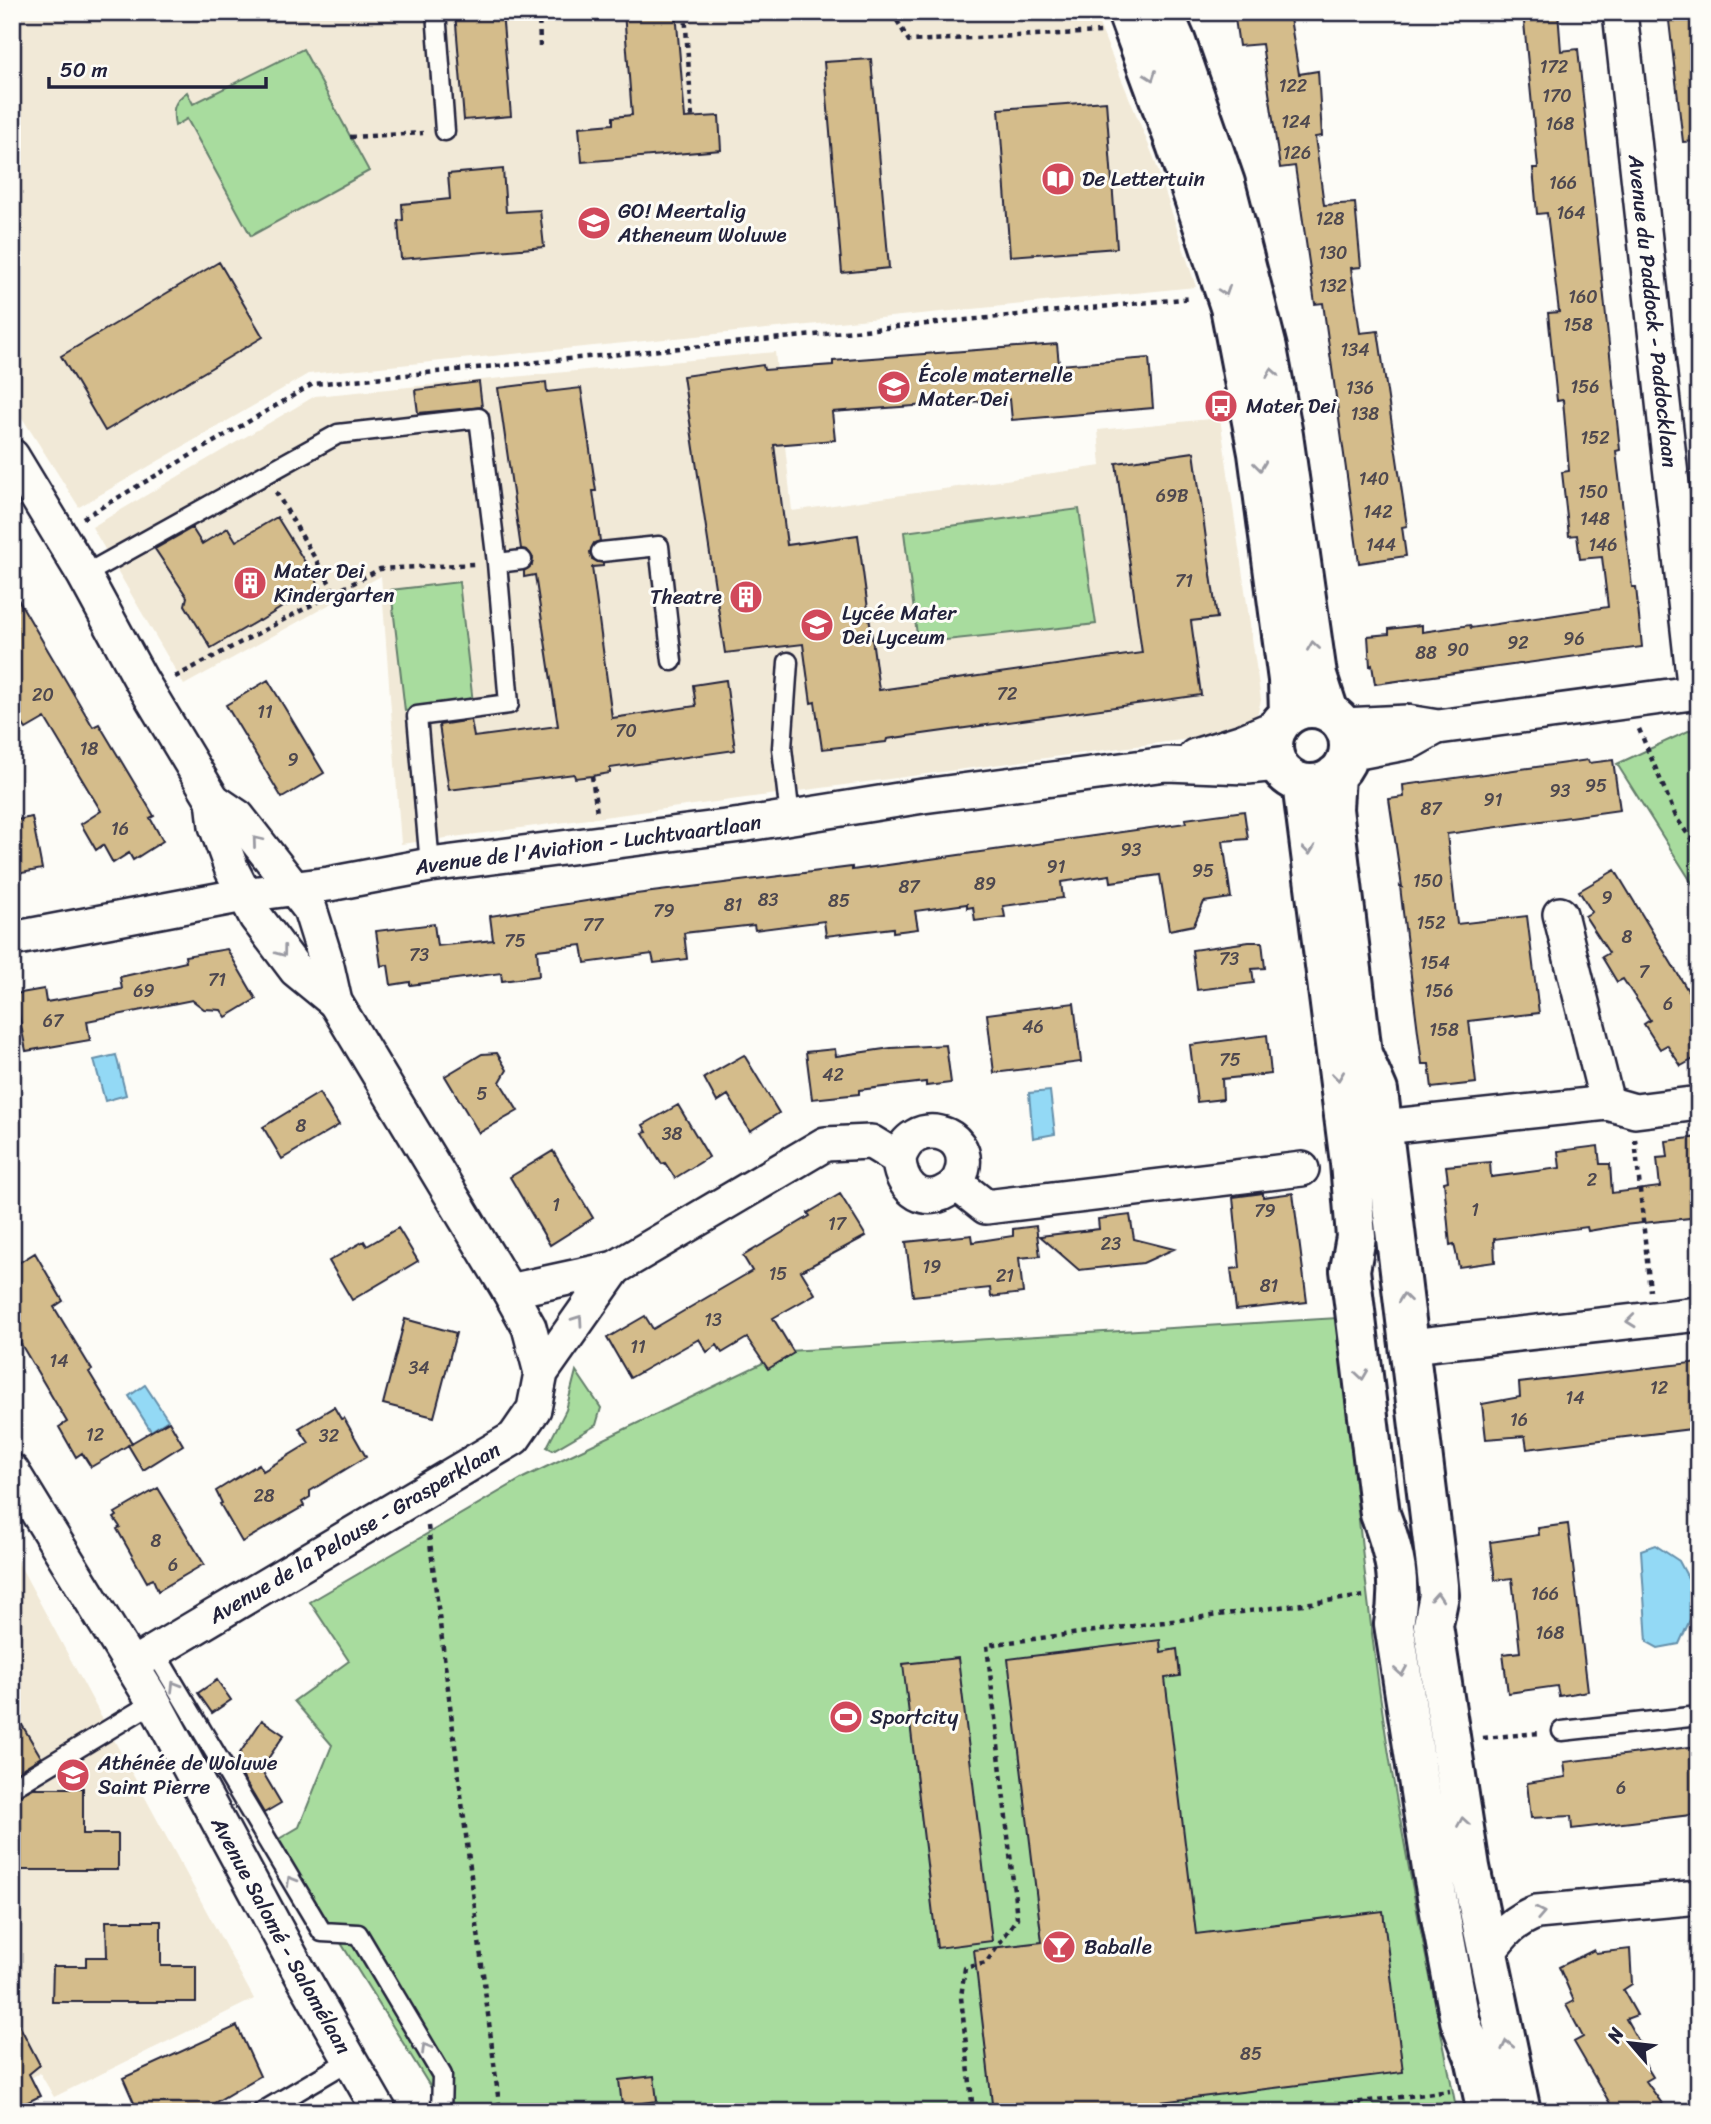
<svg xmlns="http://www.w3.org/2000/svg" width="1711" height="2124" font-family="Sriracha,sans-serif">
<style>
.built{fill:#f1e9d7}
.green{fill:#a8dc9e;stroke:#657f6c;stroke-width:2}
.water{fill:#93d9f5;stroke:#6690ab;stroke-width:2}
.building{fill:#d4bc8b;stroke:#22223b;stroke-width:2}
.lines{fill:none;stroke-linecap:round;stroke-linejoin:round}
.service-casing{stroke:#22223b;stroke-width:23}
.minor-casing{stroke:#22223b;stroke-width:38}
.tertiary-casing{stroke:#22223b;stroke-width:44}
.path{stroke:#22223b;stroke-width:4.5;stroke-dasharray:5 5;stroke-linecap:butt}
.service{stroke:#fdfcf7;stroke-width:18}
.minor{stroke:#fdfcf7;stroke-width:33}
.tertiary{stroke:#fdfcf7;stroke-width:38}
.oneway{stroke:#9a9aa2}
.labels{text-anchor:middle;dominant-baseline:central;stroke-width:6;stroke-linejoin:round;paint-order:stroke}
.number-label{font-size:18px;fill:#4e484f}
.poi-label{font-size:21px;fill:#22223b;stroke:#fdfcf7;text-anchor:start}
.street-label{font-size:21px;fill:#22223b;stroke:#fdfcf7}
</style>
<rect width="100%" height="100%" fill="#fdfcf7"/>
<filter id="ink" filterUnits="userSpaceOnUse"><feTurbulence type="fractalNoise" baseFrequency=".0143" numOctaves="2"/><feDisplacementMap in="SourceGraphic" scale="14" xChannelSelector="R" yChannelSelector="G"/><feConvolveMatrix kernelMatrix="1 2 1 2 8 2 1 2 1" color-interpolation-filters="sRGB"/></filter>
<g filter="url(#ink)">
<!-- built -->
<path class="built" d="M12 12H1094L1154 158 1196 287 308 374 79 507 12 402Z
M775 352 792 511 1101 466 1098 430 1220 418 1261 700 1258 712 1251 721 1226 734 401 844 381 576 184 685 92 527 315 396Z
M12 1551 254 1999 54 2097 40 2073 12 2088Z"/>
<!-- green -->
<path class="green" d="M303 49 369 171 251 236 187 119 175 126C172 109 173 102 187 92L193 104Z
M1079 509 1096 624 918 643 904 532Z
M459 582 473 703 405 711 391 590Z
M1699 726V894L1617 764Z
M1338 1318C1353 1458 1365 1597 1386 1736 1406 1862 1432 1987 1457 2112H446L277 1840 299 1827 332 1745 294 1701 349 1661 310 1602 523 1478 788 1351Z
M576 1371 601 1408 596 1425 553 1450 547 1447 566 1410Z"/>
<!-- water -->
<path class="water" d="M116 1055 126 1095 105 1101 94 1060Z
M1050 1091 1055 1134 1033 1138 1029 1093Z
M145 1385 168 1420 151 1431 129 1396Z
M1655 1545 1679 1561 1695 1591 1694 1611 1679 1644 1658 1648 1647 1642 1641 1550Z"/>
<!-- building -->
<path class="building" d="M455 12H502L511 116 464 120Z
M624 12H676L685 118 719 116 721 150 582 162 579 127 613 124V117L632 115Z
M1234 12H1289L1299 74 1318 71 1322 136 1315 137 1324 205 1355 203 1361 267 1351 268 1360 333 1378 331 1407 526 1402 527 1406 556 1359 563 1323 303 1315 304 1295 166 1280 168 1262 44 1239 46Z
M1523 12H1558L1561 51 1578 49 1620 450 1616 451 1632 587H1636L1642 647 1375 684 1372 665 1370 666 1368 636 1389 634V629L1422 625V632L1470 625 1471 628 1608 607 1602 557 1580 559 1577 535 1569 536 1562 472 1569 471 1563 400 1557 401 1548 313 1559 312 1547 213 1537 214 1533 168H1538Z
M1668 12H1699V141L1683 142Z
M871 59 889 268 842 273 824 62Z
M1106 101 1117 248 1010 256 999 109Z
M503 169 506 212 540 210 544 247 401 259 398 221 403 220 402 204 450 199 448 174Z
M219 262 263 337 105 431 61 356Z
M1057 344 1059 365 1149 358 1153 408 1012 420 1010 399 832 412 835 440 774 445 787 545 858 535 879 690 1142 653 1116 463 1194 452 1217 618 1191 621 1201 695 887 739 886 742 822 749 815 702 811 703 803 644 725 653 683 376 763 365 764 370 833 365V361Z
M479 382 482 407 418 413 415 390Z
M546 382 547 392 581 388 596 491H593L600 541 594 543 590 552 592 559 603 563V566L592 567 612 718 696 706 693 685 726 680 735 750 610 768V773L592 776 575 778 574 774 449 790 439 725 471 720 474 737 558 726 535 575 524 577V571L532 565 533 558 527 550 521 549 498 388Z
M277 517 321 588 296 603 284 606 260 621 259 620 211 648 185 605 187 597 155 549 192 528 202 544 228 528 236 541Z
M12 589 93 727 99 724 154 816 150 818 163 841 133 860 129 853 113 863 103 845 96 850 81 824 101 811 45 718 26 729 12 708Z
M268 680 324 773 282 798 226 705Z
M1588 760 1589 763 1613 760 1620 810 1447 834 1457 924 1527 916 1539 1013 1469 1021 1476 1083 1432 1088 1429 1064H1422L1403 912 1400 886 1402 887 1389 799 1404 797 1403 785Z
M1244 811 1248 839 1223 841 1231 898 1204 902 1194 925 1169 930 1160 875 1111 882 1110 875 1061 882 1063 898 1003 906 1005 917 975 921 973 907 967 908V904L915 911 918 929 893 932V928L826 936 824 921 755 930 754 925 684 933 687 959 654 963 652 954 585 963 582 945 537 950 539 976 502 981 501 973 410 985V982L391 985 388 965 381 966 376 931 434 924 437 946 493 940 490 916 612 897 852 867V870L980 852 1186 823 1185 819Z
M32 817 42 869 12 875V821Z
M1615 870 1699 1009V1056L1681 1066 1667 1045 1660 1049 1644 1024 1650 1020 1623 979 1617 982 1602 957 1609 953 1585 916 1592 912 1579 891Z
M1249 942H1262L1265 968 1252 969 1254 983 1197 990 1192 950Z
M227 949 256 999 226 1017 221 1010 204 1009 192 1000 87 1021 90 1040 26 1051 15 994 44 989 46 1002 122 989 120 977 186 962 185 956Z
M1074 1003 1081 1062 994 1073 987 1014Z
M1267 1035 1271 1074 1222 1079 1223 1099 1197 1102 1190 1045Z
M946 1045 951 1083 926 1086V1082L859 1090V1094L812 1099 806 1052 835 1049 836 1056 891 1048Z
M497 1053 507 1070 500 1082 518 1111 479 1133 445 1076 482 1054Z
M744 1055 779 1113 750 1131 728 1095 717 1102 704 1078Z
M319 1093 339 1125 282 1159 263 1127Z
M678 1105 709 1157 675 1178 665 1163 662 1164 643 1133 647 1132 643 1125Z
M1699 1137V1217L1624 1225 1588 1231 1587 1227 1494 1239 1495 1262 1459 1267 1454 1244 1450 1245 1444 1182 1448 1181 1446 1166 1490 1162 1491 1177 1560 1168 1558 1151 1598 1146 1600 1164H1610L1612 1193 1660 1187 1657 1158 1668 1157 1666 1141Z
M553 1151 593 1218 550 1245 510 1177Z
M1263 1193V1197L1293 1193 1307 1302 1236 1310 1231 1269 1240 1268 1233 1197Z
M840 1194 866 1236 801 1271 815 1294 773 1318 794 1353 768 1369 747 1338 722 1353 717 1345 707 1352 699 1339 630 1378 607 1338 645 1316 653 1329 752 1271 743 1256 810 1216 808 1213Z
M1130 1215 1134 1239 1174 1249 1143 1263 1079 1270 1040 1236 1099 1229 1098 1219Z
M1036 1226 1040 1256 1019 1258 1023 1293 991 1297 990 1288 913 1296 906 1242 972 1235 973 1242 1013 1236V1229Z
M398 1228 418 1261 352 1300 329 1261 364 1241 367 1246Z
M35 1253 63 1301 54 1307 92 1370 89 1372 132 1443 91 1467 82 1453 76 1457 59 1427 67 1422 12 1329V1267Z
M405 1319 456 1333 434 1417 383 1404Z
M1699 1362V1428L1527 1449 1525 1436 1486 1439 1482 1404 1520 1397 1519 1383Z
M334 1407 341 1419 344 1418 366 1457 310 1491V1497L302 1502 304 1506 242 1542 220 1504 222 1503 216 1491 259 1464 263 1471 309 1443 299 1428Z
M169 1421 183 1445 143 1470 128 1445Z
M158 1488 204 1564 158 1591 153 1579 147 1582 117 1529 120 1527 114 1518 117 1516 115 1513Z
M1568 1524 1588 1691 1559 1696 1557 1686 1508 1693 1503 1654 1520 1652 1512 1578 1495 1580 1490 1542 1539 1535 1538 1528Z
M1160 1640 1161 1652 1177 1649 1180 1676 1165 1678 1196 1934 1383 1911 1403 2072 1079 2112H993L974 1950 1042 1942 1008 1659Z
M958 1658 992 1941 937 1948 903 1664Z
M217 1680 231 1700 212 1713 198 1693Z
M12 1708 41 1757 12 1775Z
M262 1720 284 1735 261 1769 281 1803 264 1813 235 1764 240 1756H238Z
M1699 1746V1814L1572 1829 1571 1816 1531 1818 1527 1783 1566 1777 1564 1762Z
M33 1788H83V1834H118V1870H12V1799Z
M106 1921H161V1966H196V2002H52L53 1966H86V1957H107Z
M1630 1949 1632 1984 1623 1990 1637 2015 1626 2019 1643 2049 1638 2053 1653 2077 1646 2081 1668 2112H1615L1574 2042 1583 2037 1566 2005 1574 2001 1559 1967 1594 1950 1596 1953Z
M12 2011 40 2065 29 2074 40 2096 12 2110Z
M237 2026 260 2076 199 2112H138L123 2078Z
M654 2076 657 2101 622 2106 619 2080Z"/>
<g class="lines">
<defs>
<path id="service" d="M436 12 445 131
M601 552 659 546 672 661
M497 563 522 560
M84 575 338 434 479 418 497 563 509 704 417 716 430 865
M788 662 782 748 790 817
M155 1652 322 1932 358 1934 442 2075 441 2112
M1562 1731 1699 1716
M12 1788 154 1702
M262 2112 350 2060"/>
<g id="minor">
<path id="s1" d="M1620 12 1695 693"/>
<path d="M12 456 84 575 141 680 213 800 216 826 232 870 256 917 296 970 335 1002"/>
<path d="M1343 725 1407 722 1438 727 1699 692"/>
<path d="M1348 754 1410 742 1435 728"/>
<path d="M1195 756 1243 741 1280 725"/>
<path d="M213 800 238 817 310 909 325 957 335 1002 509 1291 529 1327 541 1373"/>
<path d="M1560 914 1607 1103"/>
<path id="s2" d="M12 939 244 895 329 884 430 865 741 825 923 796 1166 764 1247 767 1278 764"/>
<path d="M1383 1127 1607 1103 1635 1111 1699 1103"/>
<path d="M957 1184 986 1207 1302 1169"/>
<path d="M509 1291 615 1268 825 1144 871 1142 899 1159C900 1181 916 1204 941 1194 952 1189 959 1183 962 1171 973 1130 911 1114 899 1159"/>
<path d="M1410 1346 1699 1314"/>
<path id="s3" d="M12 1471 154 1702 294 1962 380 2112"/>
<path id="s4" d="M132 1665 514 1438 534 1409 541 1373 615 1268"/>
<path d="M1488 1953C1503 1933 1514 1920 1537 1912L1699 1897"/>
</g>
<path id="tertiary" d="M1127 12 1177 147 1230 307 1258 453 1288 680 1289 715
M1163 12 1176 42 1225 183 1267 348 1283 435 1317 675 1329 712
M1273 746a38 38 0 1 1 76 0a38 38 0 1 1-76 0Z
M1335 775 1333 809 1362 1054 1378 1091 1436 1566 1439 1595 1433 1625 1470 1867 1521 2112
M1302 783 1350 1163 1356 1237 1350 1270 1380 1514C1395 1553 1402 1583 1394 1624L1432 1869 1460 2020 1475 2058 1487 2112"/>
</defs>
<!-- service casing -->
<use href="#service" class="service-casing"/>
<!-- minor casing -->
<use href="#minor" class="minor-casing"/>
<!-- tertiary casing -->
<use href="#tertiary" class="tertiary-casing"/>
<!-- path -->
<path class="path" d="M539 12 540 46
M685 12 692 118
M892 12 909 41 1101 32
M350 137 423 133
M276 492 336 594
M83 518 313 384 1192 298
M175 677 380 569 475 564
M1639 729 1677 819 1699 850
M592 776 597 813
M1635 1139 1650 1291
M428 1526 500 2112
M1483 1738 1540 1733
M973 2112 961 1997 965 1968 986 1963 1017 1918 987 1645 1365 1596
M1279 2112 1450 2091"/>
<!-- service -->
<use href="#service" class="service"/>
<!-- minor -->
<use href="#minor" class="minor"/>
<!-- tertiary -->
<use href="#tertiary" class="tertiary"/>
</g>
<!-- one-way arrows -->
<defs><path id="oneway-chevron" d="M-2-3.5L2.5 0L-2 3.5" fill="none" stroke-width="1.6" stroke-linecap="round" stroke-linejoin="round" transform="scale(1.75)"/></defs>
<g class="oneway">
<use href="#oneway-chevron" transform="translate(1151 76) rotate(70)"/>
<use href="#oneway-chevron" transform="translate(1225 291) rotate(71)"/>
<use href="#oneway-chevron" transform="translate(1272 373) rotate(-100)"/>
<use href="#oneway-chevron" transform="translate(1260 466) rotate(83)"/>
<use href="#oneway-chevron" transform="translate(1313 646) rotate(-98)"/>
<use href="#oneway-chevron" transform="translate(257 841) rotate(-130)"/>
<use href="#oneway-chevron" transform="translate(1309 850) rotate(83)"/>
<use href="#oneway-chevron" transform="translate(282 952) rotate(53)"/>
<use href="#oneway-chevron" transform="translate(1338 1076) rotate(83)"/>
<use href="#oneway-chevron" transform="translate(1404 1298) rotate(-97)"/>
<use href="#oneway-chevron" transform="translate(578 1320) rotate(-55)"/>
<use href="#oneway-chevron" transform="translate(1631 1321) rotate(174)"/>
<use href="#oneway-chevron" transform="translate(1362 1375) rotate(82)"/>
<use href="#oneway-chevron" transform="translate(1437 1597) rotate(-86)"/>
<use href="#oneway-chevron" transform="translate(1401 1671) rotate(81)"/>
<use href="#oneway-chevron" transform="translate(175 1686) rotate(-121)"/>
<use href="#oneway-chevron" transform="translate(1463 1822) rotate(-99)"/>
<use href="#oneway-chevron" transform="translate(291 1881) rotate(-121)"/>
<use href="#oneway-chevron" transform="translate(1540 1913) rotate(-11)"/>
<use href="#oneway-chevron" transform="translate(1507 2045) rotate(-102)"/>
<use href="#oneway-chevron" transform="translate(426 2048) rotate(-121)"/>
</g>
</g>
<!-- icons -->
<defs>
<symbol id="library-disc" viewBox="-11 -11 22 22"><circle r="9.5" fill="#d1495b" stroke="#fdfcf7"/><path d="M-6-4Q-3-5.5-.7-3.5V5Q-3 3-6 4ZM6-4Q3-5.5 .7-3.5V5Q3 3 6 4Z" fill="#fff"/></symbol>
<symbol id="school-disc" viewBox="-11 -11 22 22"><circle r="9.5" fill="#d1495b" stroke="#fdfcf7"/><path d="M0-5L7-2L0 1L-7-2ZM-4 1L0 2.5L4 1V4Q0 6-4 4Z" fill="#fff"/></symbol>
<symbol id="bus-disc" viewBox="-11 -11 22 22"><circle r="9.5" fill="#d1495b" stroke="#fdfcf7"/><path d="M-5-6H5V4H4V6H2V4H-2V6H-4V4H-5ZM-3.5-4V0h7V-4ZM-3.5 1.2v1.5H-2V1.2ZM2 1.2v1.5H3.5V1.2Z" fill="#fff"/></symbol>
<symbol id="building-disc" viewBox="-11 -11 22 22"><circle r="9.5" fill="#d1495b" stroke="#fdfcf7"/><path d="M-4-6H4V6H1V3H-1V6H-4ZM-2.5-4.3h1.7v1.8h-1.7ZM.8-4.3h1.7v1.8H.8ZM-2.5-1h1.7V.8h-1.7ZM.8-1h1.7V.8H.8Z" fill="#fff"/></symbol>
<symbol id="stadium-disc" viewBox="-11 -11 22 22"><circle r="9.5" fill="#d1495b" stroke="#fdfcf7"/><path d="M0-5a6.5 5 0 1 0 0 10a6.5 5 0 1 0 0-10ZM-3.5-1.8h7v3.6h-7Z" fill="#fff"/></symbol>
<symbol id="bar-disc" viewBox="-11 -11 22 22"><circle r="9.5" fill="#d1495b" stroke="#fdfcf7"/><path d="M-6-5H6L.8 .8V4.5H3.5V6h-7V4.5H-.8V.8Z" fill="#fff"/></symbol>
</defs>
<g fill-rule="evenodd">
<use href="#library-disc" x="1039" y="160" width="38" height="38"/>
<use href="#school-disc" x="575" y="204" width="38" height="38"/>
<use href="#school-disc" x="875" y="368" width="38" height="38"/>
<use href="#bus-disc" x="1202" y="387" width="38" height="38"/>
<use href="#building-disc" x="231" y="564" width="38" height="38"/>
<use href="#building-disc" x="727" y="578" width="38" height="38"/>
<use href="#school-disc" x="798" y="606" width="38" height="38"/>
<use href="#stadium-disc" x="827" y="1698" width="38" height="38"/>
<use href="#school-disc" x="54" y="1756" width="38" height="38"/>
<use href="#bar-disc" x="1040" y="1928" width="38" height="38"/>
</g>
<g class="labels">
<!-- number labels -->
<g class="number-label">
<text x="1554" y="67">172</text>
<text x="1293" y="86">122</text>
<text x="1557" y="96">170</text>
<text x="1296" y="122">124</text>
<text x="1560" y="124">168</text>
<text x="1297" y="153">126</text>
<text x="1563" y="183">166</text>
<text x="1571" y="213">164</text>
<text x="1330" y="219">128</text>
<text x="1333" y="253">130</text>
<text x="1333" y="286">132</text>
<text x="1583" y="297">160</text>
<text x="1578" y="325">158</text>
<text x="1355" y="350">134</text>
<text x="1585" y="387">156</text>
<text x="1360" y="388">136</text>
<text x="1365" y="414">138</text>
<text x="1595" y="438">152</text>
<text x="1374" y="479">140</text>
<text x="1593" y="492">150</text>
<text x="1172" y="496">69B</text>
<text x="1378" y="512">142</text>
<text x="1595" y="519">148</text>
<text x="1381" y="545">144</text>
<text x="1603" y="545">146</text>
<text x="1184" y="581">71</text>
<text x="1574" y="639">96</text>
<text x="1518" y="643">92</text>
<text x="1458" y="650">90</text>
<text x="1426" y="653">88</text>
<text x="1007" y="694">72</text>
<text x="43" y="695">20</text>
<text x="265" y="712">11</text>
<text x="626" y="731">70</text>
<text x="89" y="749">18</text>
<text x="293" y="760">9</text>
<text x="1596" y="786">95</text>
<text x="1560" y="791">93</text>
<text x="1493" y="800">91</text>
<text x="1431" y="809">87</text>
<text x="120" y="829">16</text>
<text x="1131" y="850">93</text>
<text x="1056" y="867">91</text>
<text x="1203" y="871">95</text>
<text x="1428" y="881">150</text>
<text x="985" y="884">89</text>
<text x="909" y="887">87</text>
<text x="1607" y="898">9</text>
<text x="768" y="900">83</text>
<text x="839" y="901">85</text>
<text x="733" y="905">81</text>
<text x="664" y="911">79</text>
<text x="1431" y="923">152</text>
<text x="593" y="925">77</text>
<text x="1627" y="937">8</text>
<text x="515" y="941">75</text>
<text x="419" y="955">73</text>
<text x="1229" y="959">73</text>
<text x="1435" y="963">154</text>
<text x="1644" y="972">7</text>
<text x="217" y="980">71</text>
<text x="144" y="991">69</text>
<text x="1439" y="991">156</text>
<text x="1668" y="1004">6</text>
<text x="53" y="1021">67</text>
<text x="1033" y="1027">46</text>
<text x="1444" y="1030">158</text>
<text x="1230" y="1060">75</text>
<text x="833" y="1075">42</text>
<text x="482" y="1094">5</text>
<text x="301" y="1126">8</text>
<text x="672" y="1134">38</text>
<text x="1592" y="1180">2</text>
<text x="556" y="1205">1</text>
<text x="1475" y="1210">1</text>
<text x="1265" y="1211">79</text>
<text x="837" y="1224">17</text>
<text x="1111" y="1244">23</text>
<text x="932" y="1267">19</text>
<text x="778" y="1274">15</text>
<text x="1005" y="1276">21</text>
<text x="1269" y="1286">81</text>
<text x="713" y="1320">13</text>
<text x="638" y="1347">11</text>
<text x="59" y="1361">14</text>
<text x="419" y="1368">34</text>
<text x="1659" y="1388">12</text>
<text x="1575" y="1398">14</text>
<text x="1519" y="1420">16</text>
<text x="95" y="1435">12</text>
<text x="329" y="1436">32</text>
<text x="264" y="1496">28</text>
<text x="156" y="1541">8</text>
<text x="173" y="1565">6</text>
<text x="1545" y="1594">166</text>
<text x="1550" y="1633">168</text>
<text x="1621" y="1788">6</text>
<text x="1251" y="2054">85</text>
</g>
<!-- poi labels -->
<g class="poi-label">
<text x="1082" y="179">De Lettertuin</text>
<text x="618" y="211">GO! Meertalig<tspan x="618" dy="24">Atheneum Woluwe</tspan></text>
<text x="918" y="375">École maternelle<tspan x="918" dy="24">Mater Dei</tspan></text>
<text x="1246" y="406">Mater Dei</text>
<text x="274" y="571">Mater Dei<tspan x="274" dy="24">Kindergarten</tspan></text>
<text x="722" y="597" text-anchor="end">Theatre</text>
<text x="842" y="613">Lycée Mater<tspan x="842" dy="24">Dei Lyceum</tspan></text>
<text x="870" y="1717">Sportcity</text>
<text x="98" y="1763">Athénée de Woluwe<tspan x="98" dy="24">Saint Pierre</tspan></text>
<text x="1084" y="1947">Baballe</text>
</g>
<!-- street labels -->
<g class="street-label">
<text stroke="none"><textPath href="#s1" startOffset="301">Avenue du Paddock - Paddocklaan</textPath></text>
<text stroke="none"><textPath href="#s2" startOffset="584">Avenue de l'Aviation - Luchtvaartlaan</textPath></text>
<text stroke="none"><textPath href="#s4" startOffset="259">Avenue de la Pelouse - Grasperklaan</textPath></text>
<text stroke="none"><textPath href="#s3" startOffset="537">Avenue Salomé - Salomélaan</textPath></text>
</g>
</g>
<!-- margin -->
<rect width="1711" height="2124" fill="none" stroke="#fdfcf7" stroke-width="42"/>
<rect x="21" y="21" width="1669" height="2082" fill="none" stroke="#22223b" stroke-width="2.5" filter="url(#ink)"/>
<!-- north arrow -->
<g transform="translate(1630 2043) rotate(298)" stroke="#fdfcf7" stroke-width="5" paint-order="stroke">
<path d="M0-5L12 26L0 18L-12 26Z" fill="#22223b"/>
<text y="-10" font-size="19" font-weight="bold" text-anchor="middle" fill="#22223b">N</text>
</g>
<!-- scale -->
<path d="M49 77v10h217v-10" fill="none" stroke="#22223b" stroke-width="3.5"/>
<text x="60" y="77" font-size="21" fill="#22223b" stroke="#fdfcf7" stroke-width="5" paint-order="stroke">50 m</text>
</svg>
